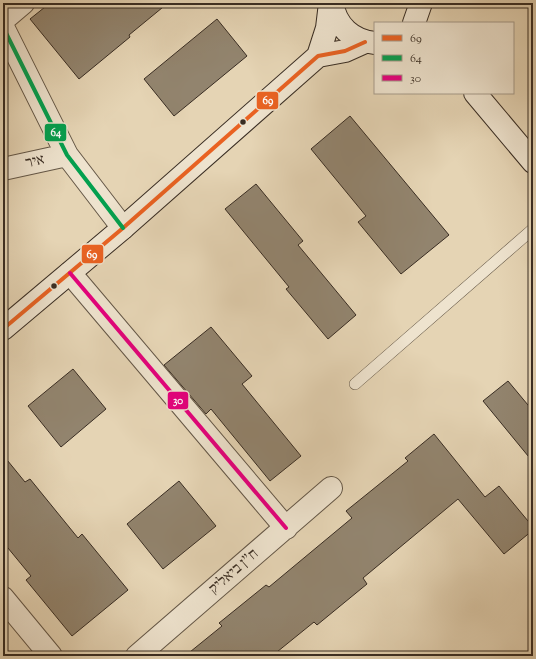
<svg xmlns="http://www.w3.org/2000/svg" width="536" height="659" font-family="'Sorts Mill Goudy','Frank Ruhl Libre',serif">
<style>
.building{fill:#92846e;stroke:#392d23}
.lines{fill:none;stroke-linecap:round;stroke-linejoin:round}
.lane-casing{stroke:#645747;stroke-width:12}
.street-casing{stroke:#645747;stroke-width:24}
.secondary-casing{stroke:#392d23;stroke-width:24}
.lane{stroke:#eee3ce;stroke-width:11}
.street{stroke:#eee3ce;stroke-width:22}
.secondary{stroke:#eee3ce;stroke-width:22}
.bus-1-casing{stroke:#eee3ce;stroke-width:7}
.bus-2-casing{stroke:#eee3ce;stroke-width:7}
.bus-3-casing{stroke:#eee3ce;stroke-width:7}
.bus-1{stroke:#e96222;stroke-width:4}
.bus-2{stroke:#03a04f;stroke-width:4}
.bus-3{stroke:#e5007d;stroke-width:4}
.bus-dot{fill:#392d23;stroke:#eee3ce;stroke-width:1.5}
.labels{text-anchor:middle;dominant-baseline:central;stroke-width:3.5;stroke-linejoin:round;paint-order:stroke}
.street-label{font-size:15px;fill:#392d23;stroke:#eee3ce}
.line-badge{stroke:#eee3ce;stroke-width:1.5}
.badge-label{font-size:11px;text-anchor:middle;font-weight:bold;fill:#fff}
</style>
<rect width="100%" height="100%" fill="#e5d4b4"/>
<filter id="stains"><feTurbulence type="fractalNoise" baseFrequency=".005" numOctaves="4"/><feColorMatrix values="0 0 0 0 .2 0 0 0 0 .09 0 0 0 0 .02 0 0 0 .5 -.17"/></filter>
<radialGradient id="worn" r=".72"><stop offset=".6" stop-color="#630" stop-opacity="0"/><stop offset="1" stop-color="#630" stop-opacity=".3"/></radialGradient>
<!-- building -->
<path class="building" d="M50 3H168L129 35 130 37 79 79 30 19Z
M217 19 247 56 174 116 144 79Z
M350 116 449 235 401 274 358 222 366 216 311 149Z
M256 184 303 241 298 245 356 315 328 339 286 289 289 287 225 209Z
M211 327 252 376 242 384 301 456 270 481 211 409 206 414 164 365Z
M73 369 106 409 61 447 28 406Z
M508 381 533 411V462L483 401Z
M434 434 485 497 499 486 533 527V530L504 554 458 499 363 578 367 584 317 625 314 622 272 656H185L222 626 219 623 266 585 269 587 352 518 346 511 408 461 405 458Z
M3 455 25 482 30 479 78 538 82 534 128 590 72 636 26 580 31 576 3 542Z
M179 481 216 526 163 569 127 524Z"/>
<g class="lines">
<defs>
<path id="lane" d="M355 384 533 229"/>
<path id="street" d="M3 20 23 3
M3 27 67 155 123 228
M3 169 67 155
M70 273 286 528
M3 598 51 656
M137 656 331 488"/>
<path id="secondary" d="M332 3C336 26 352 41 375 43
M414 23 421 3
M318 56 327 28 330 3
M475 93 533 162
M3 329 123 228 318 56 345 51 365 42"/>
</defs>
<!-- lane casing -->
<use href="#lane" class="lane-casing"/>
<!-- street casing -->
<use href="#street" class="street-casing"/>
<!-- secondary casing -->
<use href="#secondary" class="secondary-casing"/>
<!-- lane -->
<use href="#lane" class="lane"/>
<!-- street -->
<use href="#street" class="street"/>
<!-- secondary -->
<use href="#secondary" class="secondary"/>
<defs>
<path id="bus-1" d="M3 329 123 228 318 56 345 51 365 42"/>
<path id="bus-2" d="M3 27 67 155 123 228"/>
<path id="bus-3" d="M70 273 286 528"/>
</defs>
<!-- bus-1 casing -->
<use href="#bus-1" class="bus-1-casing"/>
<!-- bus-2 casing -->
<use href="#bus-2" class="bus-2-casing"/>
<!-- bus-3 casing -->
<use href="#bus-3" class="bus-3-casing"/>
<!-- bus-1 -->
<use href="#bus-1" class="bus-1"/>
<!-- bus-2 -->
<use href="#bus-2" class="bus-2"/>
<!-- bus-3 -->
<use href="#bus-3" class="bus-3"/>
</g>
<!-- markers -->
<g class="bus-dot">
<circle cx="243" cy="122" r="3.5"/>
<circle cx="54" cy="286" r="3.5"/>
</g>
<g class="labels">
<!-- street labels -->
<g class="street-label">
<text transform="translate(35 162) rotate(-12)">איר</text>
<text transform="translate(234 572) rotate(-41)">ח"ן ביאליק</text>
</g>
</g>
<g class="line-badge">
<rect x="256" y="91" width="23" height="19" rx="4" fill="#e96222"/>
<rect x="44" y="123" width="23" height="19" rx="4" fill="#03a04f"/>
<rect x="81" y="244" width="23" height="20" rx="4" fill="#e96222"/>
<rect x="167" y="391" width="22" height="19" rx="4" fill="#e5007d"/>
</g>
<g class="badge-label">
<text x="268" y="104">69</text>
<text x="56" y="136">64</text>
<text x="92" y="258">69</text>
<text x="178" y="404">30</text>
</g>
<!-- margin -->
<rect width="536" height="659" fill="none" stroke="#e5d4b4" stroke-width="16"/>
<rect x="4" y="4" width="528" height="651" fill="none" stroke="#392d23" stroke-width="2"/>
<rect x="8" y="8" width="520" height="643" fill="none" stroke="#392d23"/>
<!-- legend -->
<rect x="374" y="22" width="140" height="72" fill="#eee3ce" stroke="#a69a8a"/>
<rect x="382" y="35" width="20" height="6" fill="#e96222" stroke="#a69a8a"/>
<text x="410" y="42" font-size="12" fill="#392d23">69</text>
<rect x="382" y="55" width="20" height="6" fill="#03a04f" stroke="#a69a8a"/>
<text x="410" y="62" font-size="12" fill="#392d23">64</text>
<rect x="382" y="75" width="20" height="6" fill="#e5007d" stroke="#a69a8a"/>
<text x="410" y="82" font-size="12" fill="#392d23">30</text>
<rect width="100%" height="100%" filter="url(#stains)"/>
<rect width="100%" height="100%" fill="url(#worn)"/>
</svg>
